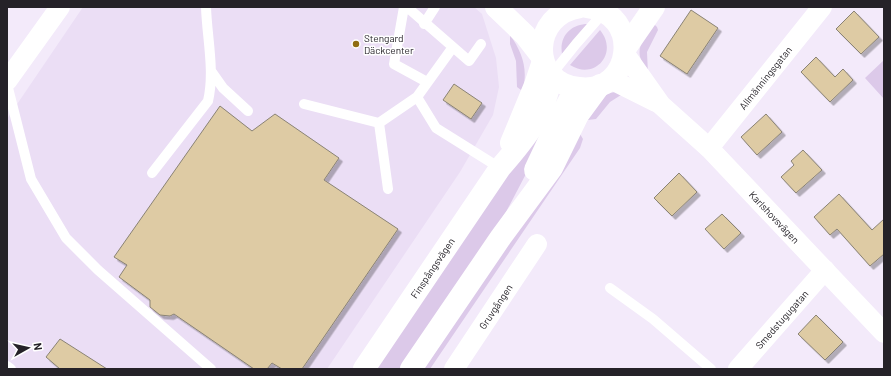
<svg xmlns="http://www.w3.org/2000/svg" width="891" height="376" font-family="Barlow,sans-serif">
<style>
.built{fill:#ebdef5}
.green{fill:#dcc9e9}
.building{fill:#decba4;stroke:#8a8375;filter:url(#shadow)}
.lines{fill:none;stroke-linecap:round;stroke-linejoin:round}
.service{stroke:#fff;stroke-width:10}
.minor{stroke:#fff;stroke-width:20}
.tertiary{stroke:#fff;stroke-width:22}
.secondary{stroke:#fff;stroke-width:22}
.poi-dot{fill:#906d12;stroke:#fff;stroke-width:1.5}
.labels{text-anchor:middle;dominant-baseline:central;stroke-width:3;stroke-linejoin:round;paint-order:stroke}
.poi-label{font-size:10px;fill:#252228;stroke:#fff;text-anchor:start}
.street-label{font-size:10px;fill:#252228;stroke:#fff}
</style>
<defs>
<filter id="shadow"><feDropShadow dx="3.5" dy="3.5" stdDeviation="0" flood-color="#0004"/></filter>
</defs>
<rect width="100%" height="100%" fill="#f3eafa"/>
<!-- built -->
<path class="built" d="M83 7H474L482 14 496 58 499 87 493 115 460 172 327 369H7V119Z"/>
<!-- green -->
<path class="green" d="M653 23 657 27 658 30 647 52 648 74C633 49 640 46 653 23Z
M588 24 562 54C559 36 571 24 588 24Z
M600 30C619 53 595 81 570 65Z
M510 35C522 52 528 68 523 89L521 90 517 87 516 61 510 44Z
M884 60V99L865 78Z
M615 92 621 95 610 102 596 119 588 120 584 117 601 95Z
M546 118 528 170 506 212 400 369H375Z
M580 134 583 139 580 148 430 369H424Z"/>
<!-- building -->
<path class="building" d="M691 10 718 28 687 74 660 56Z
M854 11 879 37 861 54 836 29Z
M816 57 835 77 843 69 853 80 830 102 801 72Z
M454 84 482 103 471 119 443 100Z
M220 106 252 131 275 114 339 158 324 180 398 229 302 369H282L272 363 267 369H254L174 314 170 316 160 315 150 307V300L119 277 127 265 114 257Z
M766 114 782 132 757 155 741 137Z
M803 150 822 170 796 193 781 177 794 165 791 161Z
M679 173 697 192 672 216 654 198Z
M839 194 872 230 884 219V254L870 266 837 229 830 235 814 217Z
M722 214 741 233 724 249 705 229Z
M816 315 843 342 825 360 798 334Z
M60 339 107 369H60L46 357Z"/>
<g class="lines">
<!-- service -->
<path class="service" d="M404 7 394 64 427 82
M407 7 469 61 481 44
M424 24 435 7
M453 47 417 97 436 128 500 168
M211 71 223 88 248 111
M552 74 576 44 604 12
M7 84 31 179 66 238 98 270 211 369
M304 104 379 123 417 97
M379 123 388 189
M152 173 208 101C215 71 207 38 206 7
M610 288 653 319 711 369
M7 366 11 369"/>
<!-- minor -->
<g class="minor">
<path id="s1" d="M625 54 661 105 709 148 884 333"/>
<path d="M610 79 656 102"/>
<path d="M7 81 60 7"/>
<path id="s2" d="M709 148 822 7"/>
<path id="s3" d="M454 369 537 244"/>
<path id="s4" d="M738 369 825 270"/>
</g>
<!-- tertiary -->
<path class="tertiary" d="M496 7 525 35 542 57"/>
<!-- secondary -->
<g class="secondary">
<path d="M580 7C531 14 528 83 579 88 633 95 643 13 587 7"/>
<path d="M625 49 654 7"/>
<path d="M511 143 535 85 543 61"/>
<path d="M535 170 560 117 571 97"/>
<path id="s5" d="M364 369 500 168C527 137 545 115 552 74"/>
<path d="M411 369 501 237 552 168 578 115 600 85"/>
</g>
</g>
<!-- markers -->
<circle class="poi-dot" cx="356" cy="44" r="4"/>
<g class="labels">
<!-- poi labels -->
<g class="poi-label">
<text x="364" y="38">Stengard<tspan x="364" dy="12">Däckcenter</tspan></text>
</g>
<!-- street labels -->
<g class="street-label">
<text stroke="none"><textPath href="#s2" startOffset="90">Allmänningsgatan</textPath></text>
<text stroke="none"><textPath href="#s1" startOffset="222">Karlshovsvägen</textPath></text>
<text stroke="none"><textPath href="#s5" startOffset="122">Finspångsvägen</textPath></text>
<text stroke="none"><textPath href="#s3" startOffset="75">Gruvgången</textPath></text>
<text stroke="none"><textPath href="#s4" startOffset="66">Smedstugugatan</textPath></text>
</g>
</g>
<!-- border -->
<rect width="891" height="376" fill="none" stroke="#252228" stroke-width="16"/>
<!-- north arrow -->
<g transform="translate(28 348) rotate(82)" stroke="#ffffff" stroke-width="3" paint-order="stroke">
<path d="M0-3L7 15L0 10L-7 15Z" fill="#252228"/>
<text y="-6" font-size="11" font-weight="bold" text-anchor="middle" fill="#252228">N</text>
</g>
</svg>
